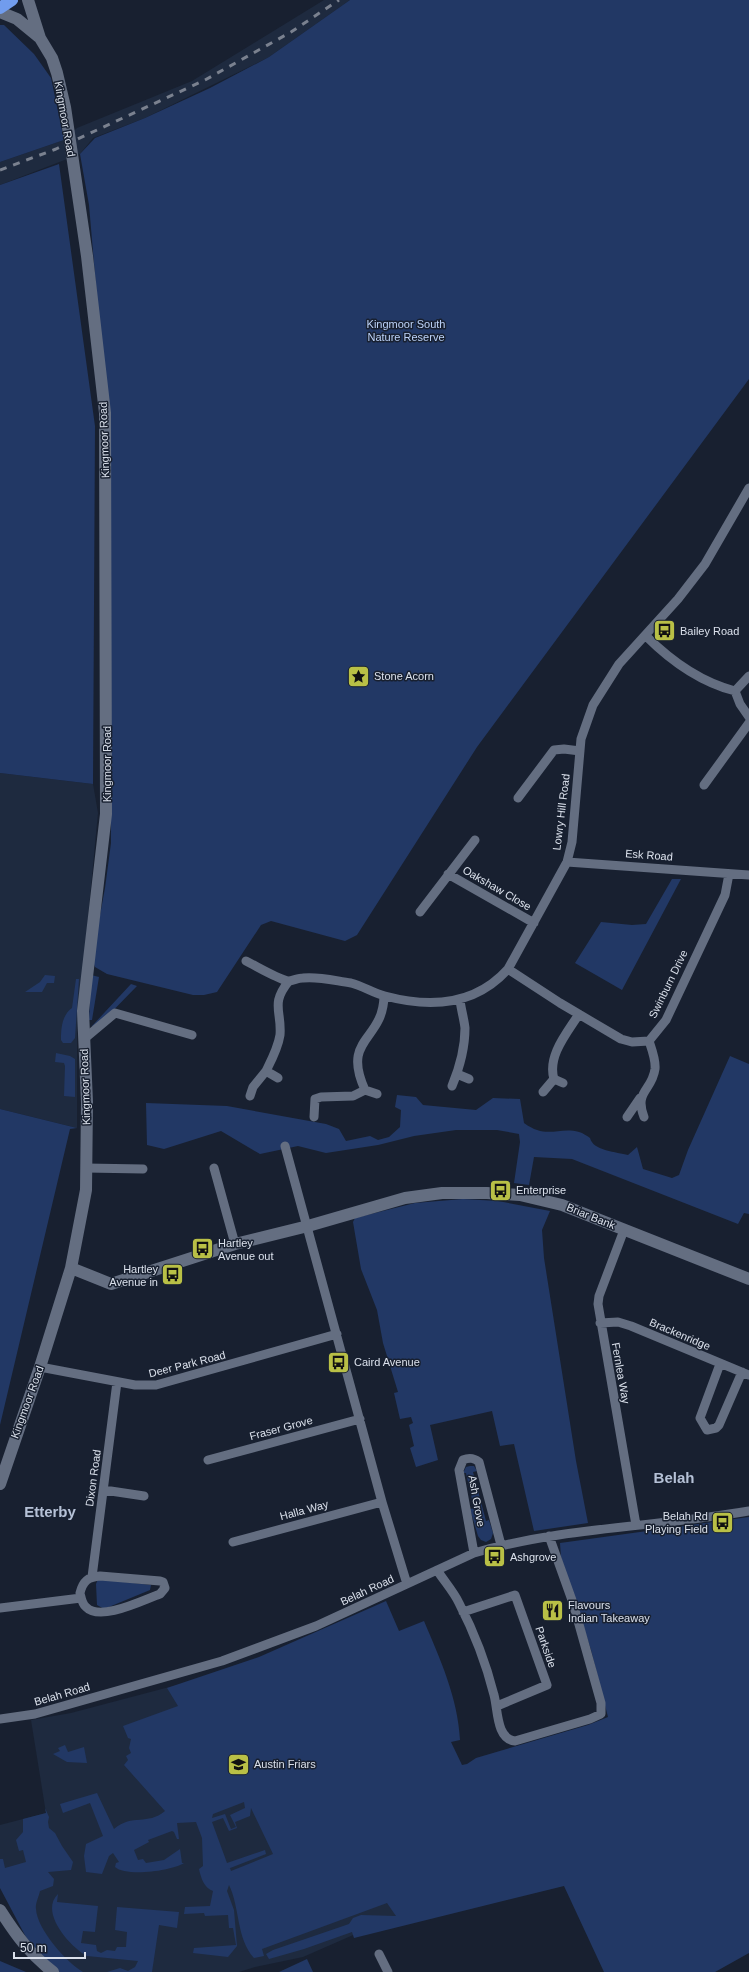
<svg xmlns="http://www.w3.org/2000/svg" width="749" height="1972" font-family="Helvetica,sans-serif">
<style>
.built{fill:#1e2a3f}
.green{fill:#223865;fill-rule:evenodd}
.lines{fill:none;stroke-linecap:round;stroke-linejoin:round}
.street{stroke:#646e81;stroke-width:9}
.secondary{stroke:#646e81;stroke-width:12}
.highway{stroke:#719ced;stroke-width:12}
.rail{stroke:#7a818f;stroke-width:3;stroke-dasharray:7 7;stroke-linecap:butt}
.labels{text-anchor:middle;dominant-baseline:central;stroke-width:3;stroke-linejoin:round;paint-order:stroke}
.street-label{font-size:11px;fill:#dae0eb;stroke:#182030}
.park-label{font-size:11px;fill:#bcd2f8;stroke:#182030}
.poi-label{font-size:11px;fill:#dae0eb;stroke:#182030;text-anchor:start}
.district-label{font-size:15px;font-weight:bold;fill:#b5c1d6;stroke:#182030}
</style>
<rect width="100%" height="100%" fill="#182030"/>
<!-- built -->
<path class="built" d="M324 0H350L269 57 145 118 93 138 80 154 0 185V162L64 140 77 128 192 81Z
M0 773 93 784 98 813 77 1033V1128L0 1109Z
M177 1685 491 1882 360 1932 303 1957 255 1967 239 1972H68L0 1888V1825L46 1813 31 1720 71 1713Z"/>
<!-- green -->
<path class="green" d="M350 0H749V379L477 747 357 935 345 941 271 921 261 925 217 992 204 995H193L107 974 95 967 92 959 105 888 111 843 109 437 89 205 80 154 95 138 145 118 210 88 269 57Z
M0 25H4L34 54 51 78 64 140 0 162Z
M59 164 95 426 93 784 0 773V185Z
M672 879H681L622 990 575 963 601 922 632 925 646 924Z
M45 975 55 976 54 983H47L42 992H25L40 982Z
M91 975 99 977 92 1020H89Z
M76 979H79L75 1038 71 1043H63L61 1040C61 1028 62 1015 72 1008Z
M131 984 137 986 97 1027 92 1026Z
M56 1053 70 1056 75 1059V1097L64 1096 65 1066 64 1063 55 1062Z
M730 1056 749 1064V1214L744 1213 738 1224 572 1159 534 1157 529 1185 514 1183 520 1142 519 1134 497 1130H456L414 1136 378 1145 326 1153 298 1146 260 1154 221 1131 164 1149 147 1145 146 1103 227 1106 326 1124 339 1129 346 1141 370 1136 378 1140 389 1137 400 1127 401 1110 395 1107 397 1095 416 1097 423 1105 476 1110 493 1098 520 1099 524 1123C547 1140 559 1126 579 1132 583 1133 587 1136 590 1138 593 1151 617 1152 628 1155L637 1147 643 1169 672 1178 679 1175 688 1150Z
M0 1109 77 1128 70 1129 0 1425Z
M463 1199 498 1201 550 1211 542 1230 544 1258 576 1461 588 1523 534 1531 514 1444 500 1446 492 1411 430 1425 438 1460 416 1467 410 1448 414 1446 409 1425 413 1423 411 1417 400 1419 394 1393 398 1392 383 1343 377 1310 361 1269 353 1222 355 1218 415 1203Z
M470 1466H474L477 1471 473 1472 486 1521 489 1520 493 1533 491 1539 486 1542 481 1540 478 1536 470 1509 474 1508 466 1473H463L466 1467Z
M749 1517V1953L715 1972H604L564 1886 354 1938 352 1932 304 1949 269 1959 266 1954 273 1950 349 1924 353 1918 361 1915 396 1916 387 1903 262 1949 264 1956 254 1958C236 1938 240 1907 229 1885L227 1891 234 1910 237 1946 228 1957 193 1953 194 1948 236 1945 233 1928H229L228 1915 205 1916 204 1913 184 1914 185 1907 210 1906 213 1891C204 1888 201 1878 199 1869L203 1866 202 1838 196 1822 177 1823 179 1839H177L174 1832 172 1831 148 1840 149 1842 134 1850 138 1860 143 1859 146 1863 164 1860 180 1849 182 1863H184C172 1871 126 1877 115 1867L116 1863 119 1862 113 1853 109 1856 102 1874 86 1872 84 1856 86 1844 103 1836 90 1803 63 1813 60 1804 97 1793 114 1829C133 1813 147 1826 165 1811L124 1765 128 1760 126 1756 131 1753 129 1748 131 1739 128 1738 123 1726 178 1706 167 1688 259 1657 386 1601 399 1631 424 1621C440 1659 458 1698 460 1740L451 1742 462 1765 467 1764 476 1758 588 1725 608 1717 591 1650 561 1557 560 1543ZM244 1802 245 1808 230 1815 236 1827 231 1829 225 1814 212 1818 213 1814ZM251 1808 273 1854 231 1871 230 1868 225 1870 266 1854 265 1850 227 1863 212 1822 223 1818 229 1831 237 1828 235 1822 250 1816Z
M98 1579 151 1585 150 1590 104 1609 97 1605 96 1584Z
M65 1745 68 1752 84 1747 87 1763 67 1762 53 1754 60 1751 58 1748Z
M45 1808 49 1817 48 1822 49 1828 55 1833 62 1846 73 1862 71 1870 48 1872 54 1879 53 1886 40 1891C39 1896 35 1904 36 1909 37 1929 66 1962 83 1972H59L42 1961 27 1939 0 1888V1859H3L5 1868 26 1862 23 1850 19 1851 16 1840 23 1832V1819L46 1813Z
M58 1894 57 1902 98 1906 95 1932 83 1931 81 1943 96 1945 97 1951 101 1953 107 1950 115 1951 117 1947H126L127 1932 115 1930 117 1907 179 1912 177 1928 159 1925 152 1972H107L120 1968 128 1971 135 1967 138 1961 87 1956C70 1947 39 1912 58 1894Z
M307 1959 313 1972H279Z
M0 1961 26 1972H0Z"/>
<g class="lines">
<!-- street -->
<path class="street" d="M646 636C671 661 700 682 735 691L749 676
M735 691 740 704 749 717
M704 785 749 723
M518 798 554 750 564 749 580 751
M567 862 749 875
M448 874 534 923
M420 912 475 840
M246 961C258 967 276 978 288 981 292 981 298 978 303 978 318 976 336 981 351 983 363 986 373 993 385 996 430 1008 475 1006 508 969L567 862 572 842 581 739 593 705 619 664 678 599 705 564 749 488
M508 969 560 1003 621 1039 632 1042 649 1041 666 1020 725 895 729 874
M84 1039 115 1013 192 1035
M457 1074 469 1079
M278 1078 266 1071C272 1059 278 1048 280 1035 282 1011 270 1004 289 981
M563 1083 554 1079C547 1056 567 1033 579 1014
M452 1086C459 1069 465 1048 465 1028 464 1019 461 1009 460 1000
M365 1090 377 1094
M543 1092 554 1079
M250 1096 253 1087 266 1071
M314 1117 315 1099 321 1097 353 1096 365 1090C341 1037 383 1042 384 996
M627 1117 640 1098
M644 1117C634 1091 652 1091 655 1069 656 1060 652 1050 649 1041
M285 1146 382 1502 407 1584
M86 1168 143 1169
M214 1168 235 1244
M624 1230 599 1296 598 1304 636 1525
M600 1323 618 1322 631 1326 749 1375
M720 1364 700 1418 707 1430 716 1428 719 1425 742 1372
M40 1367 135 1385H156L337 1334
M208 1460 360 1419
M104 1490 144 1496
M233 1542 382 1502
M474 1553 459 1470 463 1460C470 1457 474 1458 479 1462L501 1545
M437 1570C444 1581 454 1592 459 1603 474 1632 486 1663 494 1695 498 1709 496 1739 515 1741L590 1719 601 1714V1703L573 1603 549 1536
M100 1576 160 1581 163 1582 165 1588 160 1594C143 1600 100 1622 86 1607 82 1604 81 1597 80 1593 83 1581 88 1577 100 1576Z
M92 1577 117 1382
M0 1608 81 1598
M463 1612 515 1595 547 1685 497 1706
M0 1719 35 1714 222 1661 316 1626 474 1553C564 1527 657 1527 749 1511
M379 1954 388 1972"/>
<!-- secondary -->
<path class="secondary" d="M0 12 17 19 39 37
M71 1268 111 1284 235 1244 308 1226 405 1198 442 1193H487L520 1195 562 1205 749 1279
M0 1484 40 1367 71 1268 86 1190 87 1102 83 1011 106 814 105 413 87 256 65 107 57 73 52 58 40 38 28 0
M0 1910C16 1935 29 1953 53 1972"/>
<!-- highway -->
<path class="highway" d="M0 8 12 0"/>
<!-- rail -->
<path class="rail" d="M0 170 56 149 205 80 291 32 339 0"/>
</g>
<!-- icons -->
<defs>
<symbol id="bus-square" viewBox="-11 -11 22 22"><rect x="-9" y="-9" width="18" height="18" rx="4" fill="#b9c046" stroke="#182030"/><path d="M-5-6H5V4H4V6H2V4H-2V6H-4V4H-5ZM-3.5-4V0h7V-4ZM-3.5 1.2v1.5H-2V1.2ZM2 1.2v1.5H3.5V1.2Z" fill="#111"/></symbol>
<symbol id="sight-square" viewBox="-11 -11 22 22"><rect x="-9" y="-9" width="18" height="18" rx="4" fill="#b9c046" stroke="#182030"/><path d="M0-6L1.8-2.2L6-1.7L2.9 1.2L3.7 5.4L0 3.3L-3.7 5.4L-2.9 1.2L-6-1.7L-1.8-2.2Z" fill="#111"/></symbol>
<symbol id="restaurant-square" viewBox="-11 -11 22 22"><rect x="-9" y="-9" width="18" height="18" rx="4" fill="#b9c046" stroke="#182030"/><path d="M-5-6h1v4h1v-4h1v4h1v-4h1v5L-1.5 .5V6h-2V.5L-5-1ZM5-6V6H3V1.5H1.5Q1.5-4 5-6Z" fill="#111"/></symbol>
<symbol id="school-square" viewBox="-11 -11 22 22"><rect x="-9" y="-9" width="18" height="18" rx="4" fill="#b9c046" stroke="#182030"/><path d="M0-5L7-2L0 1L-7-2ZM-4 1L0 2.5L4 1V4Q0 6-4 4Z" fill="#111"/></symbol>
</defs>
<g fill-rule="evenodd">
<use href="#bus-square" x="652" y="618" width="25" height="25"/>
<use href="#sight-square" x="346" y="664" width="25" height="25"/>
<use href="#bus-square" x="488" y="1178" width="25" height="25"/>
<use href="#bus-square" x="190" y="1236" width="25" height="25"/>
<use href="#bus-square" x="160" y="1262" width="25" height="25"/>
<use href="#bus-square" x="326" y="1350" width="25" height="25"/>
<use href="#bus-square" x="710" y="1510" width="25" height="25"/>
<use href="#bus-square" x="482" y="1544" width="25" height="25"/>
<use href="#restaurant-square" x="540" y="1598" width="25" height="25"/>
<use href="#school-square" x="226" y="1752" width="25" height="25"/>
</g>
<g class="labels">
<!-- street labels -->
<g class="street-label">
<text transform="translate(65 119) rotate(80)">Kingmoor Road</text>
<text transform="translate(104 440) rotate(-92)">Kingmoor Road</text>
<text transform="translate(107 764) rotate(-90)">Kingmoor Road</text>
<text transform="translate(561 812) rotate(-83)">Lowry Hill Road</text>
<text transform="translate(649 855) rotate(4)">Esk Road</text>
<text transform="translate(497 888) rotate(30)">Oakshaw Close</text>
<text transform="translate(668 984) rotate(-64)">Swinburn Drive</text>
<text transform="translate(85 1087) rotate(-92)">Kingmoor Road</text>
<text transform="translate(591 1216) rotate(22)">Briar Bank</text>
<text transform="translate(680 1334) rotate(23)">Brackenridge</text>
<text transform="translate(187 1364) rotate(-14)">Deer Park Road</text>
<text transform="translate(621 1373) rotate(80)">Fernlea Way</text>
<text transform="translate(27 1402) rotate(-70)">Kingmoor Road</text>
<text transform="translate(281 1428) rotate(-15)">Fraser Grove</text>
<text transform="translate(93 1478) rotate(-82)">Dixon Road</text>
<text transform="translate(477 1501) rotate(80)">Ash Grove</text>
<text transform="translate(304 1510) rotate(-15)">Halla Way</text>
<text transform="translate(367 1590) rotate(-25)">Belah Road</text>
<text transform="translate(546 1647) rotate(71)">Parkside</text>
<text transform="translate(62 1694) rotate(-16)">Belah Road</text>
</g>
<!-- park labels -->
<g class="park-label">
<text x="406" y="324">Kingmoor South<tspan x="406" dy="13">Nature Reserve</tspan></text>
</g>
<!-- poi labels -->
<g class="poi-label">
<text x="680" y="631">Bailey Road</text>
<text x="374" y="676">Stone Acorn</text>
<text x="516" y="1190">Enterprise</text>
<text x="218" y="1243">Hartley<tspan x="218" dy="13">Avenue out</tspan></text>
<text x="158" y="1269" text-anchor="end">Hartley<tspan x="158" dy="13">Avenue in</tspan></text>
<text x="354" y="1362">Caird Avenue</text>
<text x="708" y="1516" text-anchor="end">Belah Rd<tspan x="708" dy="13">Playing Field</tspan></text>
<text x="510" y="1557">Ashgrove</text>
<text x="568" y="1605">Flavours<tspan x="568" dy="13">Indian Takeaway</tspan></text>
<text x="254" y="1764">Austin Friars</text>
</g>
<!-- district labels -->
<g class="district-label">
<text x="674" y="1477">Belah</text>
<text x="50" y="1511">Etterby</text>
</g>
</g>
<!-- scale -->
<path d="M14 1952v6h71v-6" fill="none" stroke="#dae0eb" stroke-width="2"/>
<text x="20" y="1952" font-size="12" fill="#dae0eb" stroke="#182030" stroke-width="3" paint-order="stroke">50 m</text>
</svg>
